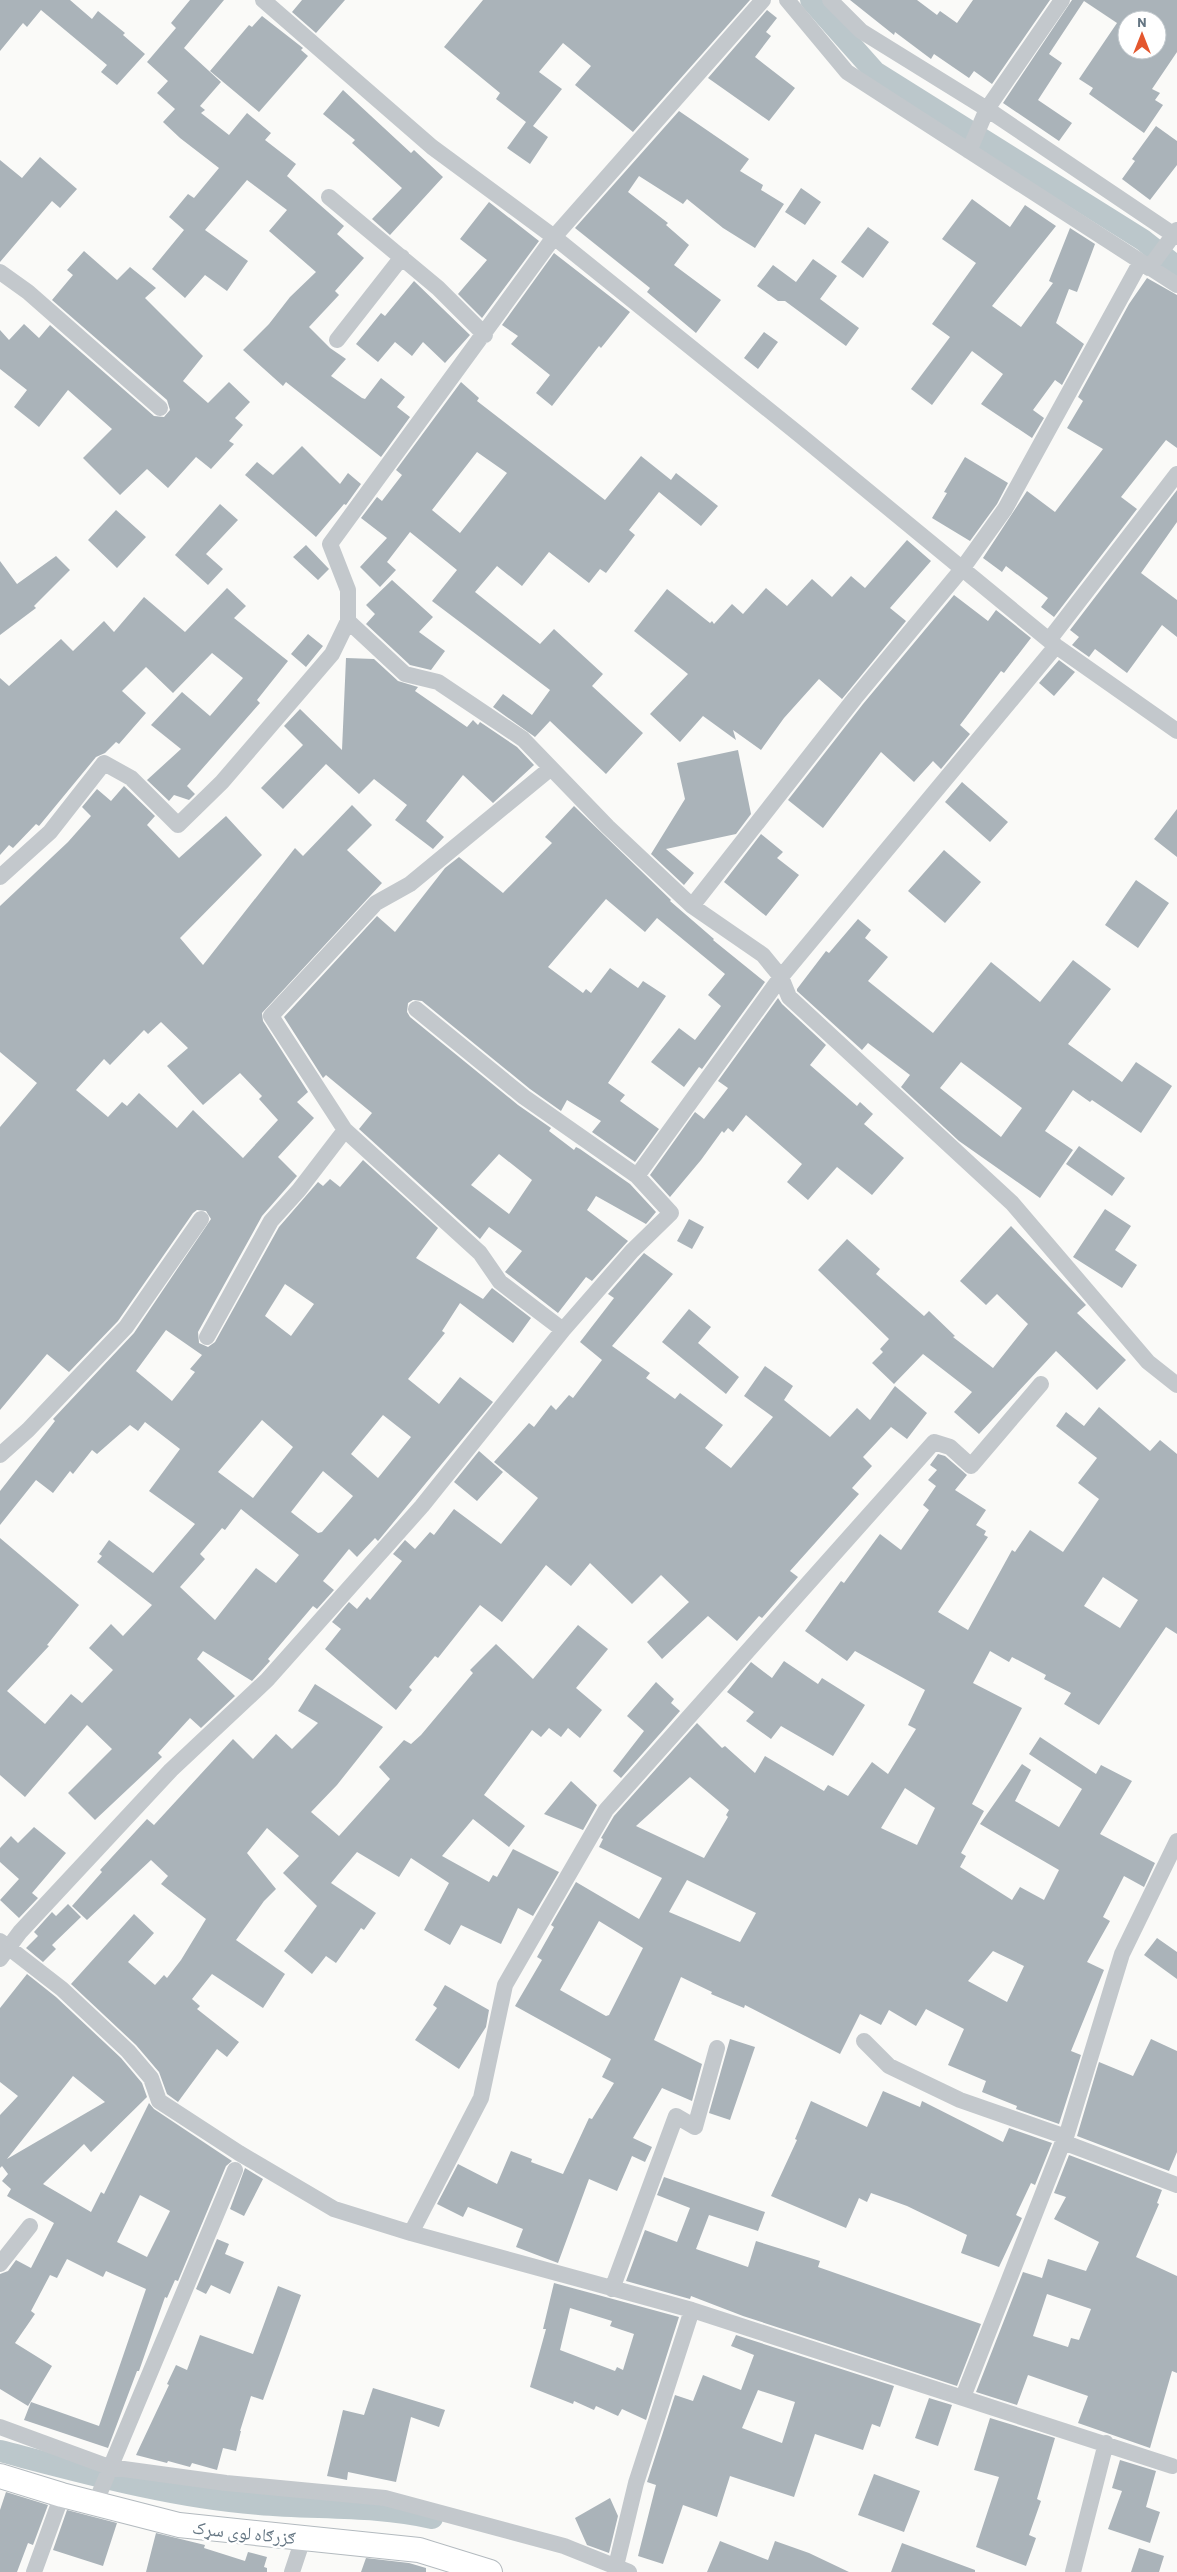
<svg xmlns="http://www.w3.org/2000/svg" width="1177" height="2572" font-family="Barlow,'Noto Naskh Arabic',sans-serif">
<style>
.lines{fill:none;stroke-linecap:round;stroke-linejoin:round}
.canal{stroke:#bbc7cb;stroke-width:22}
.building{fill:#aab3b9;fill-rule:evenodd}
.secondary-casing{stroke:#b3babf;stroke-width:26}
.street{stroke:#c3c8cc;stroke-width:16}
.secondary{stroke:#fff;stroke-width:24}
.labels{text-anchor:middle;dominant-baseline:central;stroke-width:5;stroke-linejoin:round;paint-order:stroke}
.street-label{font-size:18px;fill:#657683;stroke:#fff}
</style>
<rect width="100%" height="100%" fill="#fafaf8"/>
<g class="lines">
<!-- canal -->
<path class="canal" d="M811 0 875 72 1143 240 1177 267
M0 2451C85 2473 171 2497 259 2504 317 2509 375 2505 432 2518"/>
</g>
<!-- building -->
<path class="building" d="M0 0H70L92 19 98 11 125 33 123 35 145 54 117 85 101 72 107 65 41 10 27 27 23 23 0 51Z
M190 0H224L184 48 221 82 200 106 205 110 201 113 229 135 247 113 271 133 265 140 296 164 287 176 344 226 337 234 364 258 335 291 339 295 309 327 330 348 346 359 331 376 362 398 365 399 381 378 405 397 397 407 410 417 381 457 286 382 283 386 243 350 269 324 290 297 316 272 269 231 287 210 247 180 205 230 248 261 227 291 205 275 185 298 152 269 184 230 169 217 188 194 194 198 219 168 180 138 163 122 175 109 157 93 168 81 147 62 176 28 171 23Z
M302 0H345L316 33 292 12Z
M483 0H750L633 132 575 85 591 66 563 43 539 72 562 89 533 126 548 137 530 164 507 148 526 122 496 99 500 93 444 47Z
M850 0H917L937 15 940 11 957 23 973 0H1050L992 84 974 71 969 78 934 54 931 59 895 32 894 35Z
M1072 0H1177V52L1152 89 1160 93 1155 100 1163 105 1144 133 1089 94 1093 88 1079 79 1117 23 1084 1 1049 54 1062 63 1038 100 1072 123 1059 141 1003 103ZM1127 20H1157V50H1127Z
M767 10 777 18 766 32 771 36 755 57 795 88 769 121 708 78Z
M262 16 303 48 301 50 308 56 259 112 210 71 249 25 252 27Z
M343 90 411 153 414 150 443 177 390 235 372 219 402 188 352 143 355 140 323 114Z
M679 111 749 159 740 171 763 185 761 190 784 204 755 248 723 228 687 199 683 204 639 176 628 192 668 223 666 225 689 245 674 265 721 300 696 333 647 292 650 288 575 228Z
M1156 126 1177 141V165L1150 200 1122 179 1135 161 1132 159Z
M40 157 77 189 60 208 52 201 0 262V160L22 178Z
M801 188 821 202 805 225 785 212Z
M972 199 1010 227 1025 205 1056 226 992 306 1021 327 1053 283 1049 281 1070 228 1095 244 1077 292 1069 289 1056 323 1084 344 1062 385 1055 380 1033 410 1044 418 1032 438 981 404 1003 374 972 351 932 405 911 389 950 337 932 324 976 263 942 239Z
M489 202 539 241 482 318 458 294 487 260 460 239Z
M868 227 889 242 863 278 841 262Z
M84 251 117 280 130 267 156 288 145 298 203 356 183 381 208 403 229 382 250 402 235 418 243 425 229 441 234 444 211 469 196 457 168 488 147 469 120 495 83 458 112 429 68 390 39 427 14 407 27 390 0 369V330L9 340 24 324 39 338 50 325 154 416 164 417 170 410 167 400 52 300 73 275 67 270Z
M554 253 630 312 601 348 599 346 552 406 536 393 550 375 511 344 518 336 502 325Z
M813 259 837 276 820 299 859 328 846 346 785 301H778L757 286 773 265 796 282Z
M1147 278 1177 295V448L1166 440 1121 497 1137 509 1054 617 1041 607 1048 598 1006 566 1002 572 983 558 1027 491 1055 512 1103 449 1067 428 1083 401 1078 397 1129 304Z
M414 281 470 335 445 363 423 342 412 356 395 342 378 362 356 344 381 313 385 316Z
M764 332 778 342 758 369 744 358Z
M461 382 479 398 477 401 605 500 641 456 671 480 676 473 718 506 701 526 659 492 629 530 635 535 606 573 600 569 589 583 549 552 522 586 497 566 475 592 540 644 554 629 603 674 592 686 643 733 606 774 550 721 535 737 493 707 503 694 532 715 550 690 432 601 457 570 410 532 387 562 396 570 380 587 360 567 387 538 361 518 377 497 382 501 402 475 396 470ZM477 452 507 473 460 533 432 510Z
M302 446 340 484 348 473 361 484 346 505 344 504 316 537 245 475 257 462 273 475Z
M965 457 1008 483 997 504 970 541 932 518 947 493 944 492Z
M1177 490V522L1141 573 1177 600V637L1162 625 1127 673 1095 649 1089 657 1072 645 1079 637 1070 630Z
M220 504 238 520 206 554 223 569 208 585 175 555Z
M116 510 146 537 117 568 88 540Z
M907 540 931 561 890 608 906 621 842 699 819 679 784 718 761 750 733 730 736 740 703 716 680 742 650 714 688 674 634 631 667 589 710 623 712 621 714 624 732 604 743 614 766 588 787 606 812 579 832 597 851 576 865 588Z
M306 545 329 569 318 580 293 557Z
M56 556 70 570 34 606 36 608 0 635V561L17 584Z
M392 580 433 617 419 632 445 651 431 670 410 665 366 624 375 614 366 605Z
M227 588 246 606 234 618 288 661 257 700 260 703 187 786 195 794 189 800 174 795 169 801 147 780 181 749 151 725 182 692 210 716 243 678 212 653 173 693 146 667 122 691 146 713 119 744 116 742 105 753 96 757 39 826 36 824 13 848 9 845 0 855V678L9 686 61 639 73 651 104 621 114 632 144 597 185 632Z
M954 595 988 621 996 610 1031 638 1004 673 1001 671 960 725 970 734 941 769 933 761 914 782 881 752 823 828 788 800 863 704Z
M308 634 323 646 306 667 291 654Z
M346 658 374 659 398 681 418 687 415 691 467 727 473 720 478 725 480 722 517 747 534 765 493 803 463 775 426 821 444 837 433 849 395 820 407 805 374 779 359 794 326 764 283 809 261 788 303 745 284 726 300 709 342 750Z
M1059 660 1075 672 1054 696 1039 683Z
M738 750 751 814 736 834 666 849 694 873 684 885 651 854 685 799 677 763Z
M962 782 1008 822 990 842 945 802Z
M124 786 155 816 147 825 179 858 226 816 262 855 180 938 203 965 295 848 303 856 352 805 372 825 347 850 382 883 262 1013 263 1021 308 1092 297 1102 314 1118 278 1157 297 1176 262 1216 198 1332 199 1343 208 1347 215 1342 279 1227 318 1182 323 1186 330 1179 340 1187 363 1160 438 1228 416 1258 483 1299 492 1288 531 1318 513 1343 460 1303 442 1331 445 1333 408 1379 439 1404 460 1377 493 1402 378 1541 375 1538 357 1557 349 1549 323 1581 334 1590 317 1609 313 1606 268 1659 270 1661 252 1681 203 1651 197 1659 235 1696 201 1728 190 1718 158 1753 162 1757 95 1820 68 1793 112 1749 87 1725 25 1797 0 1775V1538L79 1605 47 1645 49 1646 7 1691 45 1724 71 1694 82 1703 113 1670 89 1648 111 1624 123 1636 152 1605 97 1562 102 1556 99 1554 109 1540 153 1573 195 1524 149 1491 180 1449 145 1422 138 1431 130 1425 97 1454 92 1450 73 1474 70 1471 53 1493 36 1480 0 1525V1491L55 1421 53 1419 134 1333 211 1219 206 1211 197 1210 193 1213 118 1321 69 1372 47 1354 0 1410V1127L37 1083 0 1052V906L68 842 91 816 82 807 97 789 111 801ZM161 1022 188 1048 167 1066 203 1105 240 1073 262 1096 259 1099 278 1120 243 1158 193 1110 177 1128 139 1093 127 1106 122 1102 108 1117 76 1090 104 1059 110 1065 144 1030 148 1034ZM285 1284 314 1304 291 1336 265 1316ZM166 1330 202 1355 190 1369 195 1372 172 1401 136 1371ZM383 1415 411 1437 378 1478 351 1454ZM262 1420 293 1447 253 1498 218 1472ZM323 1471 353 1496 322 1532 318 1533 291 1512ZM241 1509 299 1555 276 1583 256 1568 215 1620 180 1587 205 1559 200 1554 222 1528 225 1530Z
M574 806 671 900 670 901 714 939 713 940 765 982 702 1069 699 1067 684 1087 651 1062 679 1028 695 1040 721 1006 708 995 725 974 657 918 645 932 606 899 548 967 583 993 586 989 591 993 610 968 638 988 643 981 666 996 608 1083 625 1095 620 1101 659 1129 635 1162 592 1132 601 1121 567 1100 561 1111 530 1089 422 1001 413 1000 408 1003 407 1012 410 1017 518 1105 551 1128 549 1131 574 1150 576 1147 580 1149 630 1184 656 1212 646 1224 596 1196 587 1210 628 1241 592 1281 586 1277 558 1313 505 1272 522 1251 489 1227 480 1239 359 1129 372 1113 326 1075 323 1078 284 1017 377 916 395 932 445 868 459 857 503 893 552 843 545 837ZM499 1154 532 1180 509 1214 471 1185Z
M1177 809V857L1154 839Z
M761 834 783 852 777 858 799 875 766 916 724 882Z
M944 850 981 882 945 923 908 891Z
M1136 880 1169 903 1138 948 1105 925Z
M858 919 871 930 865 938 888 957 868 981 933 1033 991 962 1040 1002 1073 960 1111 989 1068 1044 1122 1082 1136 1062 1172 1086 1141 1133 1092 1100 1090 1102 1073 1090 1045 1131 1073 1150 1040 1198 959 1141 901 1087 910 1075 868 1043 862 1050 797 991V989L826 951 829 953ZM961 1062 1022 1108 1001 1137 940 1088Z
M778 998 782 1004 826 1045 810 1065 857 1106 860 1102 873 1114 864 1124 904 1158 872 1195 837 1167 808 1200 787 1182 802 1164 746 1115 733 1132 728 1128 724 1133 722 1131 701 1160 670 1197 650 1175 695 1112 704 1119 728 1088 718 1081Z
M1079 1146 1125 1178 1112 1196 1066 1164Z
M1105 1209 1131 1226 1115 1250 1137 1265 1122 1288 1073 1257Z
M689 1219 704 1227 692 1249 677 1241Z
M1011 1226 1086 1305 1077 1313 1126 1360 1097 1390 1056 1351 979 1434 954 1412 972 1392 923 1354 894 1384 872 1363 883 1352 880 1349 889 1339 818 1270 847 1239 880 1269 876 1274 924 1316 929 1311 955 1336 953 1337 993 1368 1028 1324 997 1294 986 1305 960 1281Z
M644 1253 673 1274 612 1346 650 1373 646 1378 675 1399 680 1393 723 1425 705 1448 731 1468 773 1417 744 1396 765 1366 793 1386 784 1400 830 1437 857 1408 870 1420 895 1386 927 1413 907 1439 891 1427 863 1457 872 1466 852 1488 859 1494 790 1571 798 1577 762 1618 759 1616 737 1641 708 1616 662 1659 647 1642 689 1602 661 1575 632 1604 590 1563 571 1586 546 1565 502 1622 480 1605 438 1658 435 1656 409 1687 412 1690 396 1710 325 1649 341 1629 332 1622 349 1602 357 1609 367 1597 370 1600 402 1561 393 1554 405 1540 415 1549 430 1532 434 1535 454 1509 501 1544 538 1498 494 1462 529 1423 534 1427 551 1405 556 1410 569 1395 573 1398 602 1360 580 1342 614 1298 608 1294Z
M689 1309 711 1327 698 1343 739 1377 726 1394 662 1342Z
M1099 1407 1150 1451 1160 1440 1177 1454V1634L1166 1627 1099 1725 1064 1704 1071 1693 1044 1679 1046 1675 1012 1657 1009 1662 990 1651 973 1683 1022 1708 972 1804 984 1811 961 1853 966 1856 960 1867 1012 1900 1020 1887 1044 1900 1059 1870 980 1824 1022 1764 1031 1770 1015 1801 1059 1827 1082 1789 1029 1754 1040 1737 1096 1774 1101 1765 1132 1781 1100 1834 1155 1863 1144 1887 1124 1876 1103 1917 1110 1921 1087 1962 1104 1970 1071 2051 1081 2055 1059 2124 1016 2109 1017 2106 982 2092 986 2081 948 2065 964 2029 926 2009 916 2026 889 2010 881 2025 860 2014 840 2054 745 2005 744 2008 711 1994 712 1992 681 1977 654 2040 702 2064 692 2101 662 2088 633 2138 652 2147 645 2162 632 2156 617 2191 589 2179 558 2263 516 2247 523 2229 468 2207 463 2217 437 2204 458 2164 497 2184 511 2151 532 2159 531 2162 563 2174 589 2118 592 2119 614 2083 602 2077 611 2059 515 2006 542 1960 537 1957 554 1927 551 1925 576 1882 639 1919 662 1878 599 1847 603 1839 601 1838 614 1816 697 1723 722 1748 725 1746 755 1773 765 1756 824 1791 828 1785 848 1796 872 1762 888 1774 916 1729 908 1725 925 1690 855 1651 847 1661 805 1631 841 1581 844 1583 880 1534 901 1550 929 1510 923 1505 936 1486 928 1480 937 1470 930 1465 938 1454 945 1456 967 1475 955 1490 986 1510 976 1525 986 1531 984 1535 988 1537 938 1612 968 1630 1012 1550 1015 1552 1030 1530 1063 1552 1099 1499 1078 1483 1097 1458 1056 1426 1066 1412 1084 1426ZM1103 1577 1138 1600 1120 1628 1084 1606ZM690 1777 729 1810 726 1815 728 1817 704 1858 636 1826ZM905 1788 935 1808 917 1845 881 1828ZM687 1880 756 1913 740 1942 669 1912ZM599 1921 643 1948 609 2015 606 2016 560 1990ZM993 1951 1024 1966 1007 2002 968 1981Z
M479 1451 503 1472 477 1501 454 1482Z
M578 1625 608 1649 576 1688 602 1710 580 1738 568 1728 561 1737 549 1728 541 1737 532 1730 484 1795 525 1826 509 1847 473 1819 442 1856 489 1882 493 1875 497 1877 513 1849 559 1872 533 1916 518 1908 501 1944 461 1925 450 1945 424 1930 449 1883 411 1858 399 1877 357 1852 331 1883 376 1913 364 1930 361 1928 336 1963 326 1956 312 1974 284 1951 317 1906 283 1873 299 1856 267 1828 247 1853 276 1889 264 1901 236 1940 285 1974 263 2008 212 1974 192 1999 200 2006 197 2009 239 2042 227 2057 217 2049 178 2102 167 2094 159 2072 136 2045 71 1984 134 1914 154 1933 128 1962 155 1985 164 1975 167 1978 181 1960 206 1919 161 1884 168 1876 151 1860 87 1920 72 1906 102 1872 100 1870 147 1819 154 1825 233 1739 253 1759 276 1734 292 1749 318 1723 298 1711 315 1684 383 1727 337 1785 311 1812 339 1836 390 1779 379 1767 404 1740 411 1744 421 1735 473 1673 470 1670 496 1644 533 1679Z
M784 1661 818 1684 822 1678 865 1705 833 1756 781 1726 771 1739 746 1721 754 1712 727 1692 751 1662 772 1678Z
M656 1682 674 1699 671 1703 680 1711 621 1778 613 1771 644 1731 627 1716Z
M571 1781 597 1805 583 1830 544 1814Z
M34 1827 66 1853 32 1893 38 1898 19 1918 0 1900 19 1879 0 1862V1848L11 1836 18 1843Z
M68 1904 81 1917 52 1945 56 1949 43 1962 26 1948 38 1936 34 1932 52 1912 56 1916Z
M1157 1938 1177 1952V1979L1144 1955Z
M27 1974 56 1997 121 2058 142 2083 147 2097 91 2152 84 2144 43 2184 91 2212 101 2192 104 2194 149 2103 154 2109 232 2161 226 2166 178 2281 175 2280 167 2298 165 2297 139 2371H137L108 2448 24 2420 31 2402 99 2426 146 2289 106 2271 103 2277 67 2259 57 2278 50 2275 31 2311 35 2314 15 2343 52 2366 28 2406 0 2389V2274L8 2271 16 2260 31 2268 54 2223 7 2196 11 2189 2 2181 8 2174 2 2166 0 2168V2115L18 2096 0 2082V2008ZM73 2076 105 2102 7 2159ZM140 2195 170 2211 147 2257 117 2242Z
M445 1985 489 2010 486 2027 459 2069 415 2040 437 2008 433 2005Z
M730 2039 755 2047 730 2120 709 2113Z
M1151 2039 1177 2051V2152L1169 2171 1077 2136 1099 2062 1133 2076Z
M883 2091 920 2107 922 2101 1003 2142 1009 2128 1052 2143 1035 2185 1031 2183 1016 2215 1022 2218 999 2267 961 2253 967 2235 907 2206 871 2193 867 2202 859 2198 846 2228 771 2196 797 2140 795 2139 811 2101 867 2127Z
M1069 2155 1162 2190 1157 2203 1159 2204 1136 2257 1177 2276V2373L1172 2371 1150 2448 1078 2423 1088 2396 1028 2375 1017 2405 976 2392 1023 2272 1042 2278 1048 2259 1086 2271 1099 2242 1054 2219 1066 2197 1054 2193ZM1047 2294 1091 2309 1079 2340 1071 2338 1068 2347 1033 2336Z
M245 2168 263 2179 244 2216 230 2209Z
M664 2177 765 2212 758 2231 709 2215 696 2249 748 2267 756 2241 820 2261 818 2267 981 2324 957 2386 743 2316 691 2296 690 2299 626 2281 645 2230 677 2242 690 2208 657 2195Z
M217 2239 229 2244 225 2254 244 2262 230 2294 211 2285 206 2294 196 2289Z
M554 2283 679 2317 646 2420 622 2409 618 2416 596 2406 594 2410 574 2401 573 2404 530 2387 546 2329H543ZM570 2308 612 2321 610 2326 634 2334 623 2370 617 2367 615 2371 560 2350Z
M278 2286 301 2295 263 2400 251 2396 240 2431H241L236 2451 223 2448 217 2470 192 2463 190 2467 168 2461 167 2463 136 2455 169 2385 167 2384 176 2365 187 2370 200 2335 253 2354Z
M736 2335 894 2386 880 2427 872 2424 863 2450 815 2434 794 2497 730 2476 717 2517 683 2505 663 2564 638 2556 656 2485 647 2482 675 2395 693 2401 703 2375 741 2390 754 2355 731 2346ZM758 2390 795 2402 782 2443 742 2428Z
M373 2388 445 2410 439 2427 411 2417 396 2482 348 2472 347 2480 327 2476 343 2410 364 2415Z
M929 2398 952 2405 938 2446 915 2438Z
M990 2418 1055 2438 1037 2499 1041 2501 1029 2535 1036 2538 1026 2566 976 2547 999 2477 974 2470Z
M1120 2460 1156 2471 1146 2507 1160 2512 1150 2543 1108 2529 1122 2491 1112 2488Z
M874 2474 920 2491 904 2532 858 2515Z
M6 2492 48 2505 33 2545 28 2543 17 2572H0V2510Z
M610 2498 618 2516 609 2553 587 2545 575 2518Z
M67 2510 117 2523 103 2566 53 2550Z
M156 2533 205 2545 204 2548 245 2561 248 2552 267 2557 264 2567 267 2568V2572H146Z
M720 2541 768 2560 775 2541 809 2553 849 2572H707Z
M902 2543 975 2570V2572H891Z
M1139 2548 1164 2556 1159 2572H1131Z
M366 2558 409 2563 426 2568V2572H361Z"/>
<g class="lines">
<defs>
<path id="secondary" d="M0 2476 62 2495 179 2525 419 2550 490 2572"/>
</defs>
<!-- secondary casing -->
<use href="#secondary" class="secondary-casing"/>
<!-- street -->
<path class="street" d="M263 0 432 147 554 237 801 436 1056 646 1177 731
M787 0 847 72 1177 285
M830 0 861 31 987 109 1177 237
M969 151 987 109 1062 0
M329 197 438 288 485 335
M1149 268 1177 230
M0 272 28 292 160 408
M337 340 402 257
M348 621 405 674 438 682 523 739 608 827 692 906 763 955 781 977 789 997 1012 1203 1148 1362 1177 1385
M1049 640 1177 474
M551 768 410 884 376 903 271 1016 345 1130 480 1253 500 1282 563 1330
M0 877 50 832 104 763 131 778 178 825 222 782 332 654 348 621V590L330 544 554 237 763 0
M692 906 855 698 962 569 1005 509 1140 263
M637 1176 781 977 1056 646
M207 1337 271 1221 299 1190 345 1130
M0 1455 28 1430 126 1327 201 1219
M0 1941 62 1989 128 2051 151 2078 159 2101 239 2153 334 2209 411 2233 692 2310 1172 2466
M0 1959 20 1932 171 1770 267 1680 422 1506 563 1330 632 1251 671 1213 637 1176 524 1097 416 1009
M864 2041 889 2066 960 2100 1066 2137 1063 2142 1177 2185
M1066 2137 1122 1954 1177 1841
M411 2233 481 2098 505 1985 606 1810 934 1442 950 1447 971 1466 1041 1384
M0 2264 30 2226
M612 2289 676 2116 695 2127 717 2048
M963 2397 1063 2142
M0 2427 109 2467 226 2483 385 2498 564 2546 629 2572
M95 2504 235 2170
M616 2566 636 2483 692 2310
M34 2572 62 2495
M292 2572 303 2539
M1073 2572 1106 2443"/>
<!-- secondary -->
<use href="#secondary" class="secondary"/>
</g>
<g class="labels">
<!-- street labels -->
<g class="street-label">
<text transform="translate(244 2532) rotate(6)">ګزرګاه لوی سړک</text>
</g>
</g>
<!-- north arrow -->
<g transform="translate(1142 35)"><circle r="24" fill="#ffffff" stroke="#c1c8cd"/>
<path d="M0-4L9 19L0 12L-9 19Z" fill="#e4572e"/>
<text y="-8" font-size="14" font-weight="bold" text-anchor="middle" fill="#657683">N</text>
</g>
</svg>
